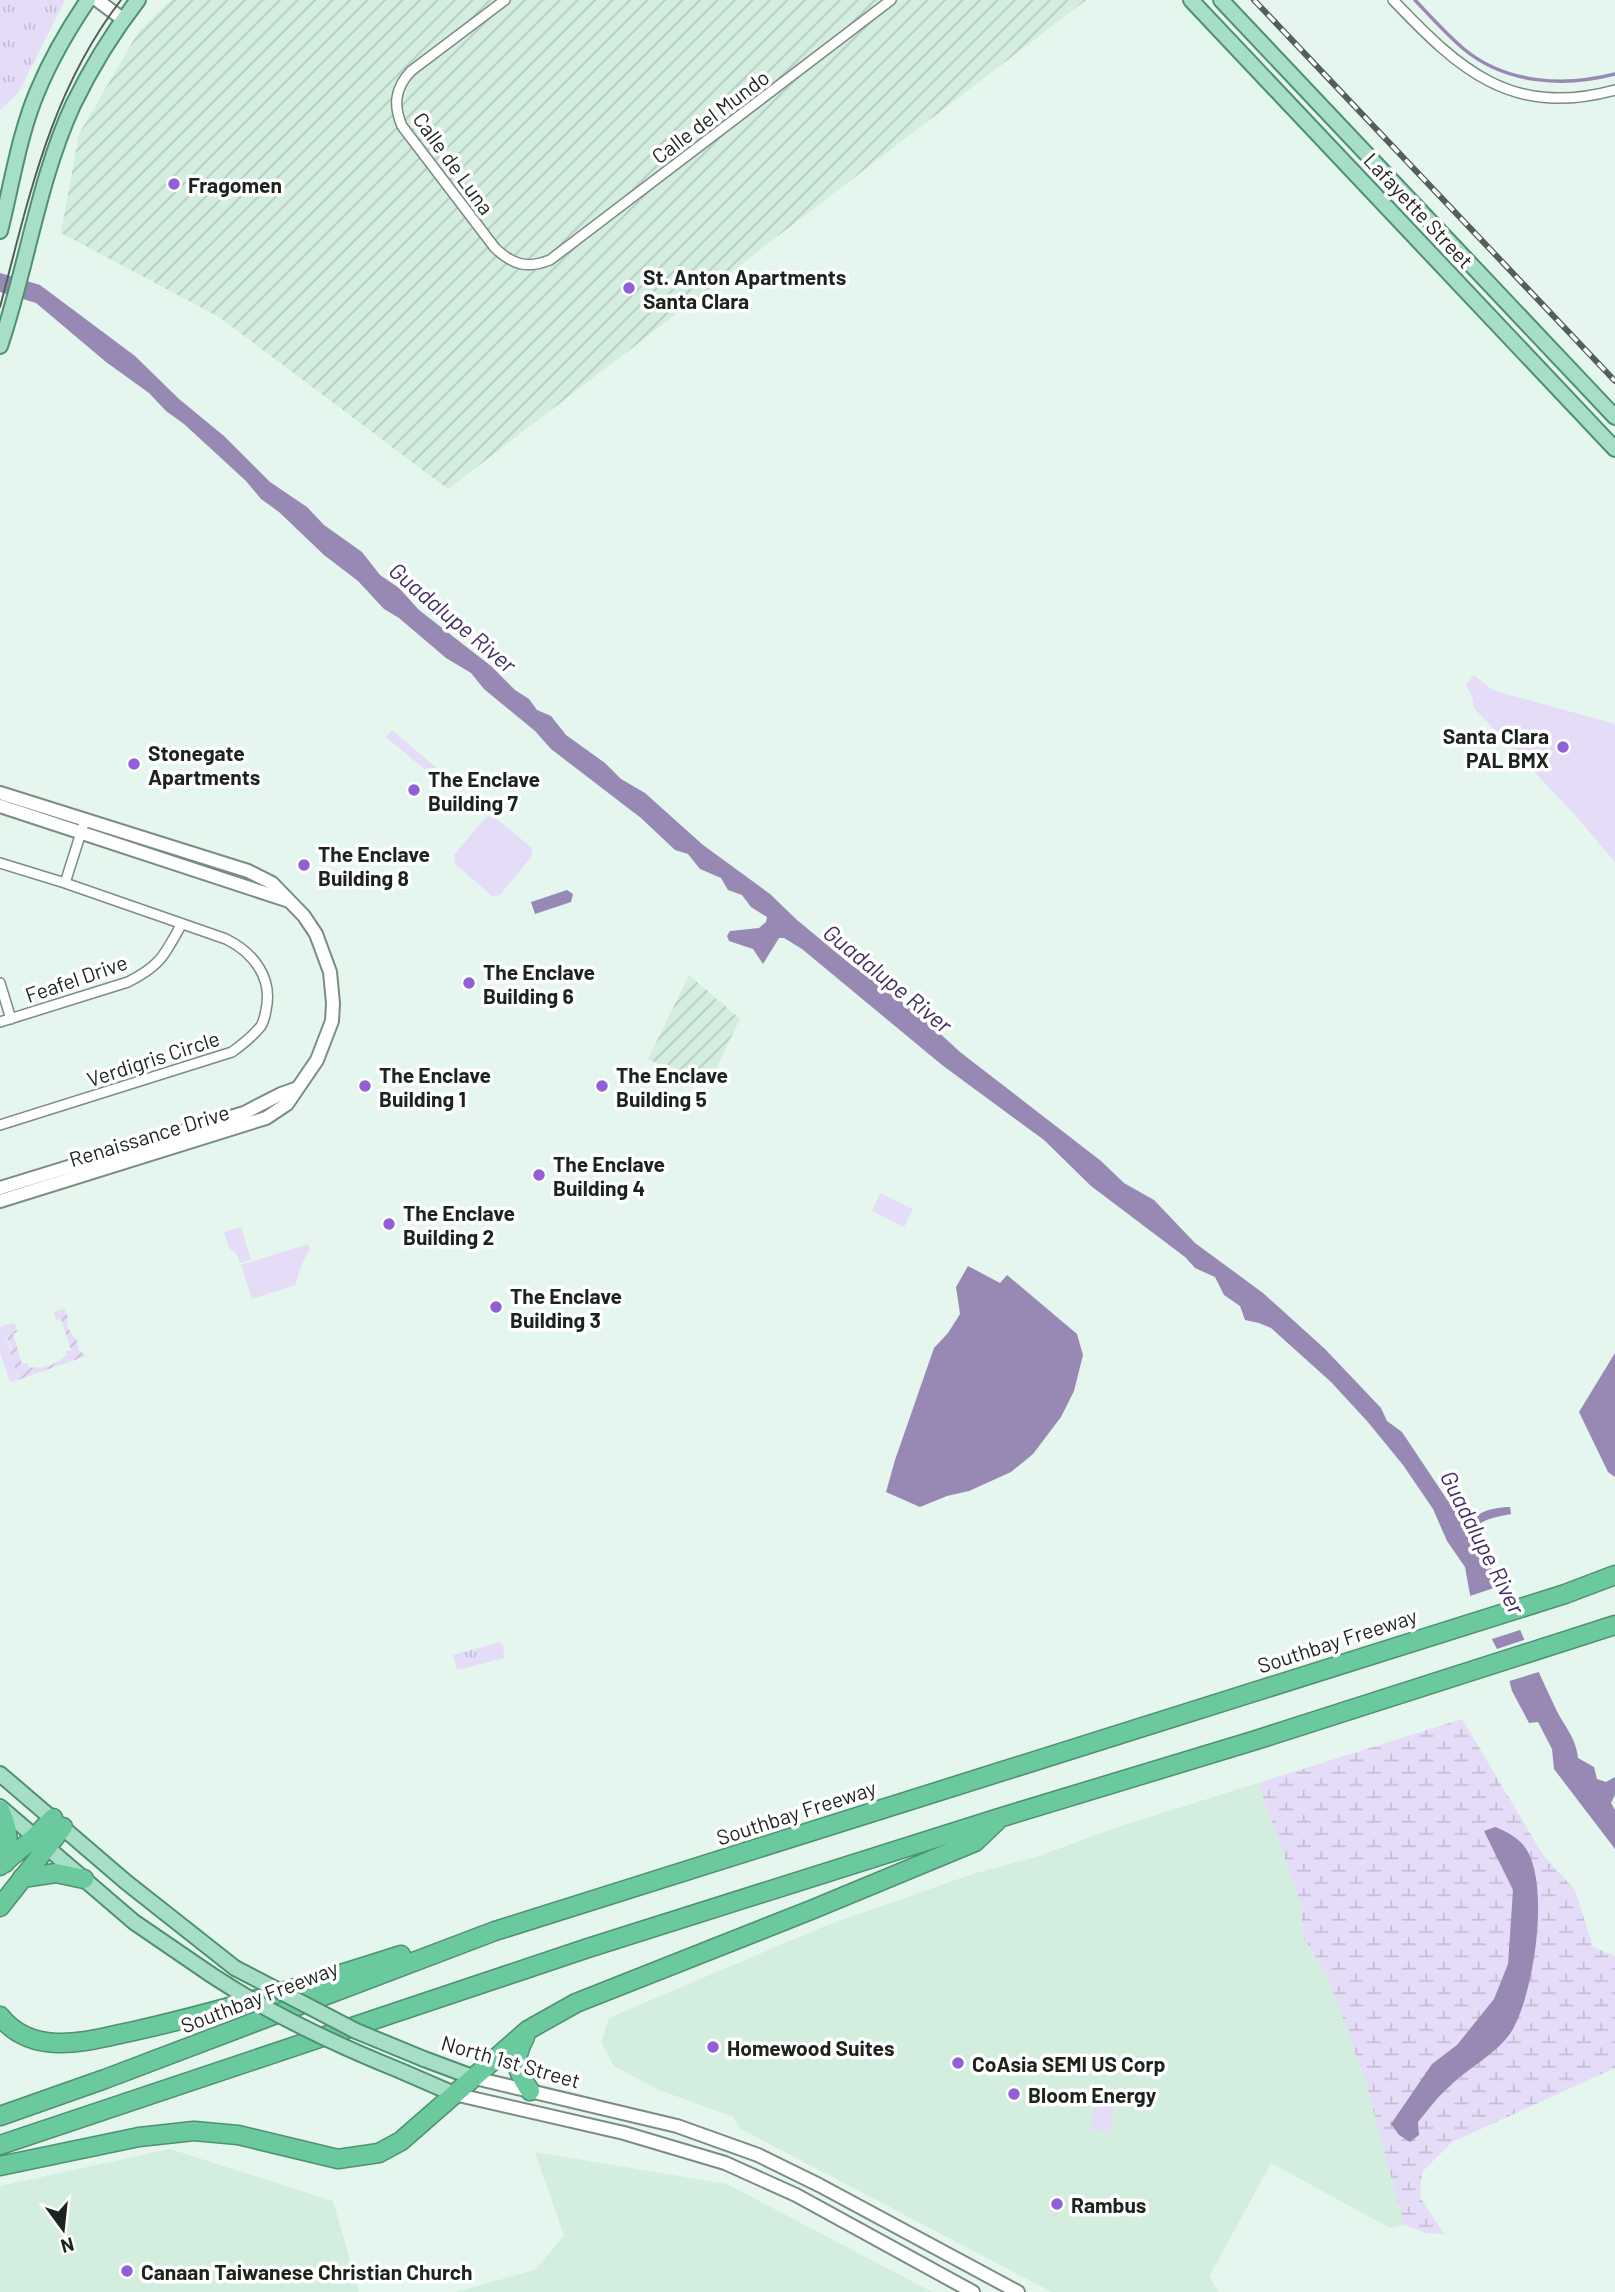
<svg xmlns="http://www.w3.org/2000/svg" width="1615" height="2292" font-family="Barlow,sans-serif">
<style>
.built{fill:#d3eddf}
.industrial{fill:url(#industrial-furrows)}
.grass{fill:#e5dcf8}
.wetland{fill:url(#wetland-marsh)}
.park{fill:url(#park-tufts)}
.garden{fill:url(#garden-furrows)}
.water{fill:#9789b3}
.pier{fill:#e4f6ed}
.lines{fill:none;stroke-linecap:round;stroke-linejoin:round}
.stream{stroke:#9789b3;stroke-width:3.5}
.street-casing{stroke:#7c8c83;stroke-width:12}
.secondary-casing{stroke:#7c8c83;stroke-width:16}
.primary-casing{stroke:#4f9072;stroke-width:18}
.highway-casing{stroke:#4f9072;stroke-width:21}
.street{stroke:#fff;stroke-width:9}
.secondary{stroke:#fff;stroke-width:12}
.primary{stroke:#a6dfc5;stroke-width:14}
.highway{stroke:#6aca9e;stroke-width:18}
.tram{stroke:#555f59;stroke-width:2}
.rail-casing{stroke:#555f59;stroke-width:6}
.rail{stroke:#fff;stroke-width:3.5;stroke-dasharray:10;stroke-linecap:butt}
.primary-bridge-casing{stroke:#4f9072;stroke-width:18;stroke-linecap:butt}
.primary-bridge{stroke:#a6dfc5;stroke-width:14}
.poi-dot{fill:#9160d9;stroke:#fff;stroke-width:2.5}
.labels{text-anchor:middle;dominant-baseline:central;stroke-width:7;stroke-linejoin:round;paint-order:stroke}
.street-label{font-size:21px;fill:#1d2420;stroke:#fff}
.poi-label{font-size:21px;font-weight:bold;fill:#1d2420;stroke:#fff;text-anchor:start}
.water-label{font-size:23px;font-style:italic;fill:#432e64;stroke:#fff}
</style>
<defs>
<pattern id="industrial-furrows" width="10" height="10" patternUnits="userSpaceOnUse" patternTransform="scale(1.75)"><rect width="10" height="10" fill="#d3eddf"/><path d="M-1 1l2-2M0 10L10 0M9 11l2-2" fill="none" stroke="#b5cbbf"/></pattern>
<pattern id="wetland-marsh" width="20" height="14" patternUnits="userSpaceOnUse" patternTransform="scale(1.75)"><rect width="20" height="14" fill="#e5dcf8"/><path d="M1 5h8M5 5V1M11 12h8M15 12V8" fill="none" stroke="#c4bdd4"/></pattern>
<pattern id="park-tufts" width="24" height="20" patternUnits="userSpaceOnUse" patternTransform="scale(1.75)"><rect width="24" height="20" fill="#e5dcf8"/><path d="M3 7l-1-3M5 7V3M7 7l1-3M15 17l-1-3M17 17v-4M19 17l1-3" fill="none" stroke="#c4bdd4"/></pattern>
<pattern id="garden-furrows" width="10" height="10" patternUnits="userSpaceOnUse" patternTransform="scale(1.75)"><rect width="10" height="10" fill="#e5dcf8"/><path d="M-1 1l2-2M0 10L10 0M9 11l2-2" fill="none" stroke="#c4bdd4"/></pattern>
</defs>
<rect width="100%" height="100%" fill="#e4f6ed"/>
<!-- built -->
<path class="built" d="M1258 1783 1301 1904 1303 1937 1326 1973 1365 2077 1404 2225 1390 2228 1271 2163 1209 2277 1219 2292H1052L741 2129 733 2117 657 2089 614 2066 601 2043 609 2018 825 1926 973 1874 1036 1857 1118 1827Z
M170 2149 333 2201 359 2292H0V2186Z
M535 2152 727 2184 932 2292H455L535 2270 564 2236Z"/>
<!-- industrial -->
<path class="industrial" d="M171 0H1086L448 489 219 317 61 233 79 134 139 31Z
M689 975 740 1019 707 1087 648 1059Z"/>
<!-- grass -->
<path class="grass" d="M1474 675 1492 690 1615 724V862L1575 815 1474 708 1472 696 1466 685Z
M493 816 532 848V856L500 895 492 896 455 864 454 855 486 817Z
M880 1193 913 1209 904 1227 872 1211Z
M241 1227 251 1260 240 1263 236 1253 229 1248 224 1232Z
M308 1244 310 1250C305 1254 296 1278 296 1285L252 1299 241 1265Z
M10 1324 5 1337C13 1348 11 1360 17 1371L15 1381 10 1382 0 1353V1327Z
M1097 2092 1117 2096 1110 2133 1090 2129Z"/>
<!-- wetland -->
<path class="wetland" d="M1462 1719 1543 1855 1575 1890 1593 1947 1615 1956V2068L1452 2142 1422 2172 1420 2197 1444 2234 1426 2233 1404 2225 1365 2079 1326 1973 1303 1937 1301 1904 1258 1783Z"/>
<!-- park -->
<path class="park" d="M0 0H65L18 93 0 110Z
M392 730 439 770 434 777 386 737Z
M500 1642 503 1645 504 1658 457 1670 453 1655Z"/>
<!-- garden -->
<path class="garden" d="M64 1309C70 1317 66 1319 68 1327 71 1337 77 1334 79 1350L86 1356 15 1381 17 1371 11 1360V1346L5 1334 10 1324 15 1323 17 1332 13 1334 22 1364 27 1363 28 1367C46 1369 53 1366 67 1355L66 1352 71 1350 61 1319 56 1320 54 1312Z"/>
<!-- water -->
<path class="water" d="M0 273 40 285 135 356 179 399 224 436 270 482 307 507 324 525 362 552 380 575 399 588 419 610 491 666 515 690 529 699 537 710 551 716 566 735 605 763 621 779 645 793 703 845 770 894 797 920 849 963 921 1016 960 1052 1101 1161 1124 1183 1154 1200 1195 1243 1263 1293 1325 1349 1381 1408 1387 1421 1402 1432 1462 1522C1469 1521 1472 1518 1479 1514 1489 1509 1499 1507 1510 1507L1511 1514C1497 1517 1483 1518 1473 1530 1473 1546 1487 1559 1494 1573 1515 1616 1533 1661 1554 1705 1562 1724 1576 1736 1578 1758L1594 1767 1597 1779 1606 1782 1615 1777V1795L1611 1803 1615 1810V1849L1554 1769 1552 1749 1538 1722 1529 1723 1512 1691 1505 1664 1471 1600 1465 1567 1447 1541 1433 1509 1403 1465 1367 1421 1331 1382 1271 1328 1259 1323 1245 1320 1240 1306 1224 1295 1215 1277 1195 1268 1185 1257 1091 1186 1044 1140 942 1065 802 949 784 938H779L763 964 753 949 729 941 727 936 730 931 759 928 766 922 767 917 751 907 742 895 728 890 721 878 700 869 688 854 675 850 641 818 551 749 535 731 484 689 471 673 446 658 399 618 384 609 358 581 324 555 279 512 261 499 246 481 184 424 166 411 149 393 106 362 36 303 0 292Z
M567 890 573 894 571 902 535 914 531 902Z
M968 1266 1000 1283 1007 1275 1077 1334 1083 1355 1074 1391 1061 1417 1033 1454 1011 1472 969 1491 947 1496 920 1507 886 1492 895 1460 934 1348 948 1333 960 1314 956 1287Z
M1615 1353V1477L1608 1472 1579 1412Z
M1495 1827C1508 1832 1521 1839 1528 1852 1549 1891 1534 1991 1513 2029 1500 2052 1469 2067 1450 2086 1438 2096 1428 2110 1418 2122L1419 2135 1410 2142 1399 2135 1391 2124 1432 2064 1457 2045 1494 1999 1508 1964 1513 1890 1484 1831Z"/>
<!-- pier -->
<path class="pier" d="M1503 1585 1523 1629 1489 1640 1467 1597Z
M1527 1639 1542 1671 1506 1682 1502 1665 1494 1650Z"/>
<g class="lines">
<!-- stream -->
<path class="stream" d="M1415 0C1431 17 1447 35 1465 50 1507 84 1565 87 1615 74"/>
<defs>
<path id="street" d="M505 0 411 71C395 88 393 105 402 126L495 248C513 265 527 269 550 260L891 0
M1393 0C1460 70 1511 118 1615 90
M0 863 65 883 226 939C254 953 273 978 266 1010 265 1016 264 1021 261 1026 253 1036 243 1044 232 1052L0 1125
M65 883 85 820
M0 983 11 1019
M0 1022 128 982C160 966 164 956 181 925"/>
<path id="secondary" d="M97 0 124 20
M0 793 248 871 272 883 304 916 316 934 330 972 333 1003 332 1021 317 1060 287 1104 266 1118 0 1201
M0 806 286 900
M0 1188 244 1113 281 1094 298 1088
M475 2078 677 2126 758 2155 819 2185 1018 2292
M454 2094 624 2133 725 2163 796 2195 973 2292"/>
<path id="primary" d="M1191 0 1615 449
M1221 0 1615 417
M0 231C12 184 19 134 38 90 51 59 69 28 88 0
M0 346C27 267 38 181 73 105 91 68 113 32 138 0
M0 1774 126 1882 235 1968
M0 1807 134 1922 210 1974
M424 2059 475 2078
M401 2071 454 2094"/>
<path id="highway" d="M0 1810C9 1828 9 1844 5 1863
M0 1866 36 1836 53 1818
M22 1878 56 1873 84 1879
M0 1907 63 1827
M0 2016C14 2034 33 2042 56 2043 82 2044 109 2036 134 2031 224 2011 313 1983 401 1955
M525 2037C512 2062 516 2068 530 2091
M0 2116 105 2079 495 1931 1565 1594 1615 1575
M0 2145 588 1948 999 1818 1256 1740 1615 1625
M0 2166 139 2137 194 2131 238 2135 338 2159 379 2153 401 2141 528 2030 576 2003 811 1910 975 1842 997 1821"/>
</defs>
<!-- street casing -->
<use href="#street" class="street-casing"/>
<!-- secondary casing -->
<use href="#secondary" class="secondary-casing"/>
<!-- primary casing -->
<use href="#primary" class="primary-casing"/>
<!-- highway casing -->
<use href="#highway" class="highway-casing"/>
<!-- street -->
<use href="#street" class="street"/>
<!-- secondary -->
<use href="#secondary" class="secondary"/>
<!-- primary -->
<use href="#primary" class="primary"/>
<!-- highway -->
<use href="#highway" class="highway"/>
<!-- tram -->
<path class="tram" d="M0 307C29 198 50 92 121 0"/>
<defs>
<path id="rail" d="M1254 0 1615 381"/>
</defs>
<!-- rail casing -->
<use href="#rail" class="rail-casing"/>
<!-- rail -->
<use href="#rail" class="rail"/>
<defs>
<path id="primary-bridge" d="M235 1968 356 2031 424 2059
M210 1974C270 2014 334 2044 401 2071"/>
</defs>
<!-- primary-bridge casing -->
<use href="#primary-bridge" class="primary-bridge-casing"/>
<!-- primary-bridge -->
<use href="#primary-bridge" class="primary-bridge"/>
</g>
<!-- markers -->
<g class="poi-dot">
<circle cx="174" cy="184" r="7"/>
<circle cx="629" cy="288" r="7"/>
<circle cx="1563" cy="747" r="7"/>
<circle cx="134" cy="764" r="7"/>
<circle cx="414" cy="790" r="7"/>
<circle cx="304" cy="865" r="7"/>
<circle cx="469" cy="983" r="7"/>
<circle cx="365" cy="1086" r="7"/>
<circle cx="602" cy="1086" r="7"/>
<circle cx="539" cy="1175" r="7"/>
<circle cx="389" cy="1224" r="7"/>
<circle cx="496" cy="1307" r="7"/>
<circle cx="713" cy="2047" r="7"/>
<circle cx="958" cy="2063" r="7"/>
<circle cx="1014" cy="2094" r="7"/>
<circle cx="1057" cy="2204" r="7"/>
<circle cx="127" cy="2271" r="7"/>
</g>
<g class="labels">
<!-- street labels -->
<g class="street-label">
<text transform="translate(710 116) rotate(-37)">Calle del Mundo</text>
<text transform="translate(454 163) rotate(54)">Calle de Luna</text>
<text transform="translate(1419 210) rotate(47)">Lafayette Street</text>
<text transform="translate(76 978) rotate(-19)">Feafel Drive</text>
<text transform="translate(153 1058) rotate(-18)">Verdigris Circle</text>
<text transform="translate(149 1135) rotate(-17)">Renaissance Drive</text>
<text transform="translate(1337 1640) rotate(-18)">Southbay Freeway</text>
<text transform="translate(796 1812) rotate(-18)">Southbay Freeway</text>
<text transform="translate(259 1996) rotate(-21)">Southbay Freeway</text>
<text transform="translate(511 2061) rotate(16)">North 1st Street</text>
</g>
<!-- poi labels -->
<g class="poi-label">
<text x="188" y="184">Fragomen</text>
<text x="643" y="276">St. Anton Apartments<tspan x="643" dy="24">Santa Clara</tspan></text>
<text x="1549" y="735" text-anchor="end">Santa Clara<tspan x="1549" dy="24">PAL BMX</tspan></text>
<text x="148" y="752">Stonegate<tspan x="148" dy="24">Apartments</tspan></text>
<text x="428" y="778">The Enclave<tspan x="428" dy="24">Building 7</tspan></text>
<text x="318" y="853">The Enclave<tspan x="318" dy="24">Building 8</tspan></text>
<text x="483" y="971">The Enclave<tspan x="483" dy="24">Building 6</tspan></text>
<text x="379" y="1074">The Enclave<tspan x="379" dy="24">Building 1</tspan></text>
<text x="616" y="1074">The Enclave<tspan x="616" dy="24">Building 5</tspan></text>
<text x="553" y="1163">The Enclave<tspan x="553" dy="24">Building 4</tspan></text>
<text x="403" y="1212">The Enclave<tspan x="403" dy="24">Building 2</tspan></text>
<text x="510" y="1295">The Enclave<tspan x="510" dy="24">Building 3</tspan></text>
<text x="727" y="2047">Homewood Suites</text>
<text x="972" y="2063">CoAsia SEMI US Corp</text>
<text x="1028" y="2094">Bloom Energy</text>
<text x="1071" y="2204">Rambus</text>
<text x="141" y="2271">Canaan Taiwanese Christian Church</text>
</g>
<!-- water labels -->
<g class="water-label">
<text transform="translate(453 617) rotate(40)">Guadalupe River</text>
<text transform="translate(888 978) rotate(39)">Guadalupe River</text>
<text transform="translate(1483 1542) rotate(63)">Guadalupe River</text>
</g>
</g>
<!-- north arrow -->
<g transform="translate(63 2229) rotate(165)" stroke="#ffffff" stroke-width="5" paint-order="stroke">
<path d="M0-5L12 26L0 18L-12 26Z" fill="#1d2420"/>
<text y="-10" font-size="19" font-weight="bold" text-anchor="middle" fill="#1d2420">N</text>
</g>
</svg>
